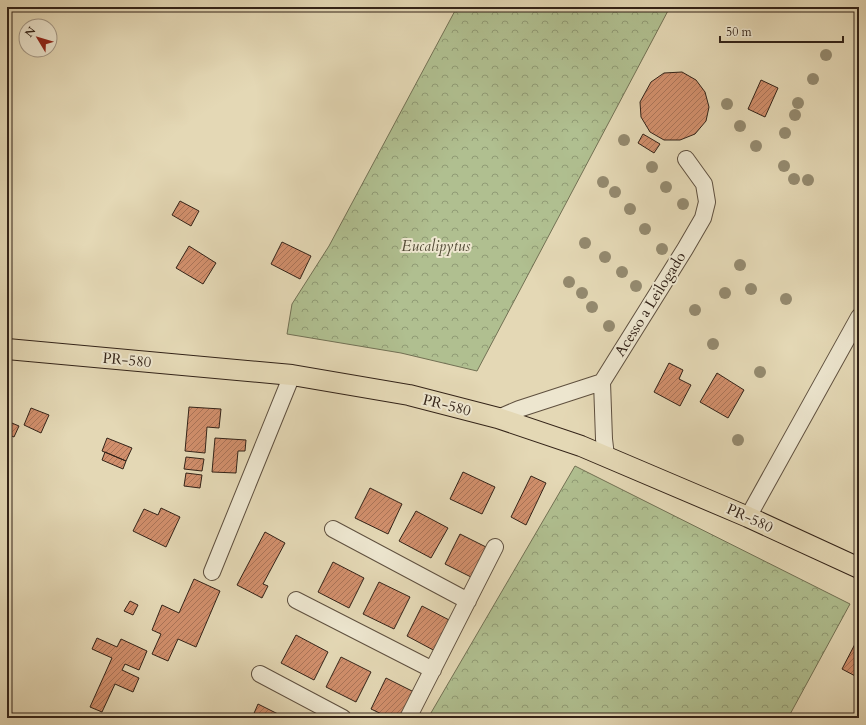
<svg xmlns="http://www.w3.org/2000/svg" width="866" height="725" font-family="Cardo,serif">
<style>
.forest{fill:url(#forest-crowns);stroke:#727154}
.building{fill:url(#building-hatch);stroke:#332318}
.lines{fill:none;stroke-linecap:round;stroke-linejoin:round}
.minor-casing{stroke:#5f503f;stroke-width:18}
.major-casing{stroke:#332318;stroke-width:22}
.minor{stroke:#ede6cf;stroke-width:16}
.major{stroke:#e4d8b5;stroke-width:20}
.tree{fill:#948a6f}
.labels{text-anchor:middle;dominant-baseline:central;stroke-width:4;stroke-linejoin:round;paint-order:stroke}
.park-label{font-size:15px;font-style:italic;fill:#524a36;stroke:#ede6cf}
.street-label{font-size:15px;fill:#332318;stroke:#ede6cf}
</style>
<defs>
<pattern id="forest-crowns" width="20" height="18" patternUnits="userSpaceOnUse"><rect width="20" height="18" fill="#b0bf90"/><path d="M2 6a3 3 0 1 1 6 0M12 15a3 3 0 1 1 6 0" fill="none" stroke="#909b75"/></pattern>
<pattern id="building-hatch" width="6" height="6" patternUnits="userSpaceOnUse"><rect width="6" height="6" fill="#d18f6c"/><path d="M-1 1l2-2M0 6l6-6M5 7l2-2" fill="none" stroke="#aa7458"/></pattern>
</defs>
<rect width="100%" height="100%" fill="#e4d8b5"/>
<filter id="stains"><feTurbulence type="fractalNoise" baseFrequency=".005" numOctaves="4"/><feColorMatrix values="0 0 0 0 .2 0 0 0 0 .09 0 0 0 0 .02 0 0 0 .5 -.17"/></filter>
<radialGradient id="worn" r=".72"><stop offset=".6" stop-color="#630" stop-opacity="0"/><stop offset="1" stop-color="#630" stop-opacity=".3"/></radialGradient>
<!-- forest -->
<path class="forest" d="M457 7H670L477 371 401 353 287 334 292 304 329 246Z
M575 466 850 604 788 718H428Z"/>
<!-- building -->
<path class="building" d="M682 72 696 80 705 92 709 107 706 121 695 134 680 140H664L650 132 641 117 640 102 651 82 664 73Z
M761 80 778 88 765 117 748 109Z
M643 134 660 144 654 153 638 143Z
M180 201 199 211 191 226 172 215Z
M282 242 311 256 300 279 271 264Z
M189 246 216 263 203 284 176 268Z
M669 363 683 370 679 379 691 385 680 406 654 392Z
M717 373 744 390 728 418 700 402Z
M189 407 221 409 219 428 207 427 205 453 185 451Z
M31 408 49 415 41 433 24 425Z
M7 421 19 426 14 437 7 434Z
M107 438 132 448 126 461 102 451Z
M215 438 246 440 245 451H238L236 473 212 472Z
M105 452 126 461 123 469 102 460Z
M186 457 204 459 202 471 184 469Z
M463 472 495 487 482 514 450 499Z
M186 473 202 475 200 488 184 486Z
M531 476 546 483 526 525 511 517Z
M370 488 402 504 388 534 355 518Z
M161 508 180 517 166 547 133 531 144 509 158 515Z
M416 511 448 528 431 558 399 541Z
M265 532 285 543 263 584 268 586 262 598 237 585Z
M460 534 492 550 477 580 445 564Z
M333 562 364 578 349 608 318 592Z
M194 579 220 591 196 647 178 639 168 661 152 654 161 634 152 630 162 605 179 613Z
M379 582 410 597 394 629 363 614Z
M130 601 138 605 133 615 124 611Z
M422 606 453 622 437 652 407 636Z
M296 635 328 652 314 680 281 663Z
M97 638 117 647 121 639 147 651 139 670 125 664 122 670 139 678 133 692 115 684 102 712 90 707 112 658 92 649Z
M855 644 859 646V678L842 669Z
M341 657 371 672 356 702 326 687Z
M386 678 416 693 404 718H390L371 709Z
M258 704 286 718H252Z"/>
<g class="lines">
<defs>
<path id="minor" d="M498 418 519 409 602 382
M606 456 604 439 602 382 685 249 703 218 707 202 704 184 686 159
M748 517 859 317
M333 529 468 601
M212 572 292 375
M296 600 433 670
M260 674 343 718
M408 718 495 547"/>
<path id="major" d="M7 349 292 375 409 395 498 418 581 446 748 517 859 568"/>
</defs>
<!-- minor casing -->
<use href="#minor" class="minor-casing"/>
<!-- major casing -->
<use href="#major" class="major-casing"/>
<!-- minor -->
<use href="#minor" class="minor"/>
<!-- major -->
<use href="#major" class="major"/>
</g>
<!-- trees -->
<g class="tree">
<circle cx="826" cy="55" r="6"/>
<circle cx="813" cy="79" r="6"/>
<circle cx="798" cy="103" r="6"/>
<circle cx="727" cy="104" r="6"/>
<circle cx="795" cy="115" r="6"/>
<circle cx="740" cy="126" r="6"/>
<circle cx="785" cy="133" r="6"/>
<circle cx="624" cy="140" r="6"/>
<circle cx="756" cy="146" r="6"/>
<circle cx="784" cy="166" r="6"/>
<circle cx="652" cy="167" r="6"/>
<circle cx="794" cy="179" r="6"/>
<circle cx="808" cy="180" r="6"/>
<circle cx="603" cy="182" r="6"/>
<circle cx="666" cy="187" r="6"/>
<circle cx="615" cy="192" r="6"/>
<circle cx="683" cy="204" r="6"/>
<circle cx="630" cy="209" r="6"/>
<circle cx="645" cy="229" r="6"/>
<circle cx="585" cy="243" r="6"/>
<circle cx="662" cy="249" r="6"/>
<circle cx="605" cy="257" r="6"/>
<circle cx="740" cy="265" r="6"/>
<circle cx="622" cy="272" r="6"/>
<circle cx="569" cy="282" r="6"/>
<circle cx="636" cy="286" r="6"/>
<circle cx="751" cy="289" r="6"/>
<circle cx="582" cy="293" r="6"/>
<circle cx="725" cy="293" r="6"/>
<circle cx="786" cy="299" r="6"/>
<circle cx="592" cy="307" r="6"/>
<circle cx="695" cy="310" r="6"/>
<circle cx="609" cy="326" r="6"/>
<circle cx="713" cy="344" r="6"/>
<circle cx="760" cy="372" r="6"/>
<circle cx="738" cy="440" r="6"/>
</g>
<g class="labels">
<!-- park labels -->
<g class="park-label">
<text x="436" y="246">Eucalipytus</text>
</g>
<!-- street labels -->
<g class="street-label">
<text transform="translate(650 304) rotate(-58)">Acesso a Leilogado</text>
<text transform="translate(127 360) rotate(5)">PR-580</text>
<text transform="translate(447 405) rotate(14)">PR-580</text>
<text transform="translate(750 518) rotate(24)">PR-580</text>
</g>
</g>
<!-- margin -->
<rect width="866" height="725" fill="none" stroke="#e4d8b5" stroke-width="24"/>
<rect x="8" y="8" width="850" height="709" fill="none" stroke="#332318" stroke-width="2"/>
<rect x="12" y="12" width="842" height="701" fill="none" stroke="#332318"/>
<!-- north arrow -->
<g transform="translate(38 38) rotate(308)"><circle r="19" fill="#ede6cf" stroke="#a39886"/>
<path d="M0-3L7 15L0 10L-7 15Z" fill="#8f2418"/>
<text y="-6" font-size="11" font-weight="bold" text-anchor="middle" fill="#332318">N</text>
</g>
<!-- scale -->
<path d="M720 36v6h123v-6" fill="none" stroke="#332318" stroke-width="2"/>
<text x="726" y="36" font-size="12" fill="#332318" stroke="#ede6cf" stroke-width="3" paint-order="stroke">50 m</text>
<rect width="100%" height="100%" filter="url(#stains)"/>
<rect width="100%" height="100%" fill="url(#worn)"/>
</svg>
